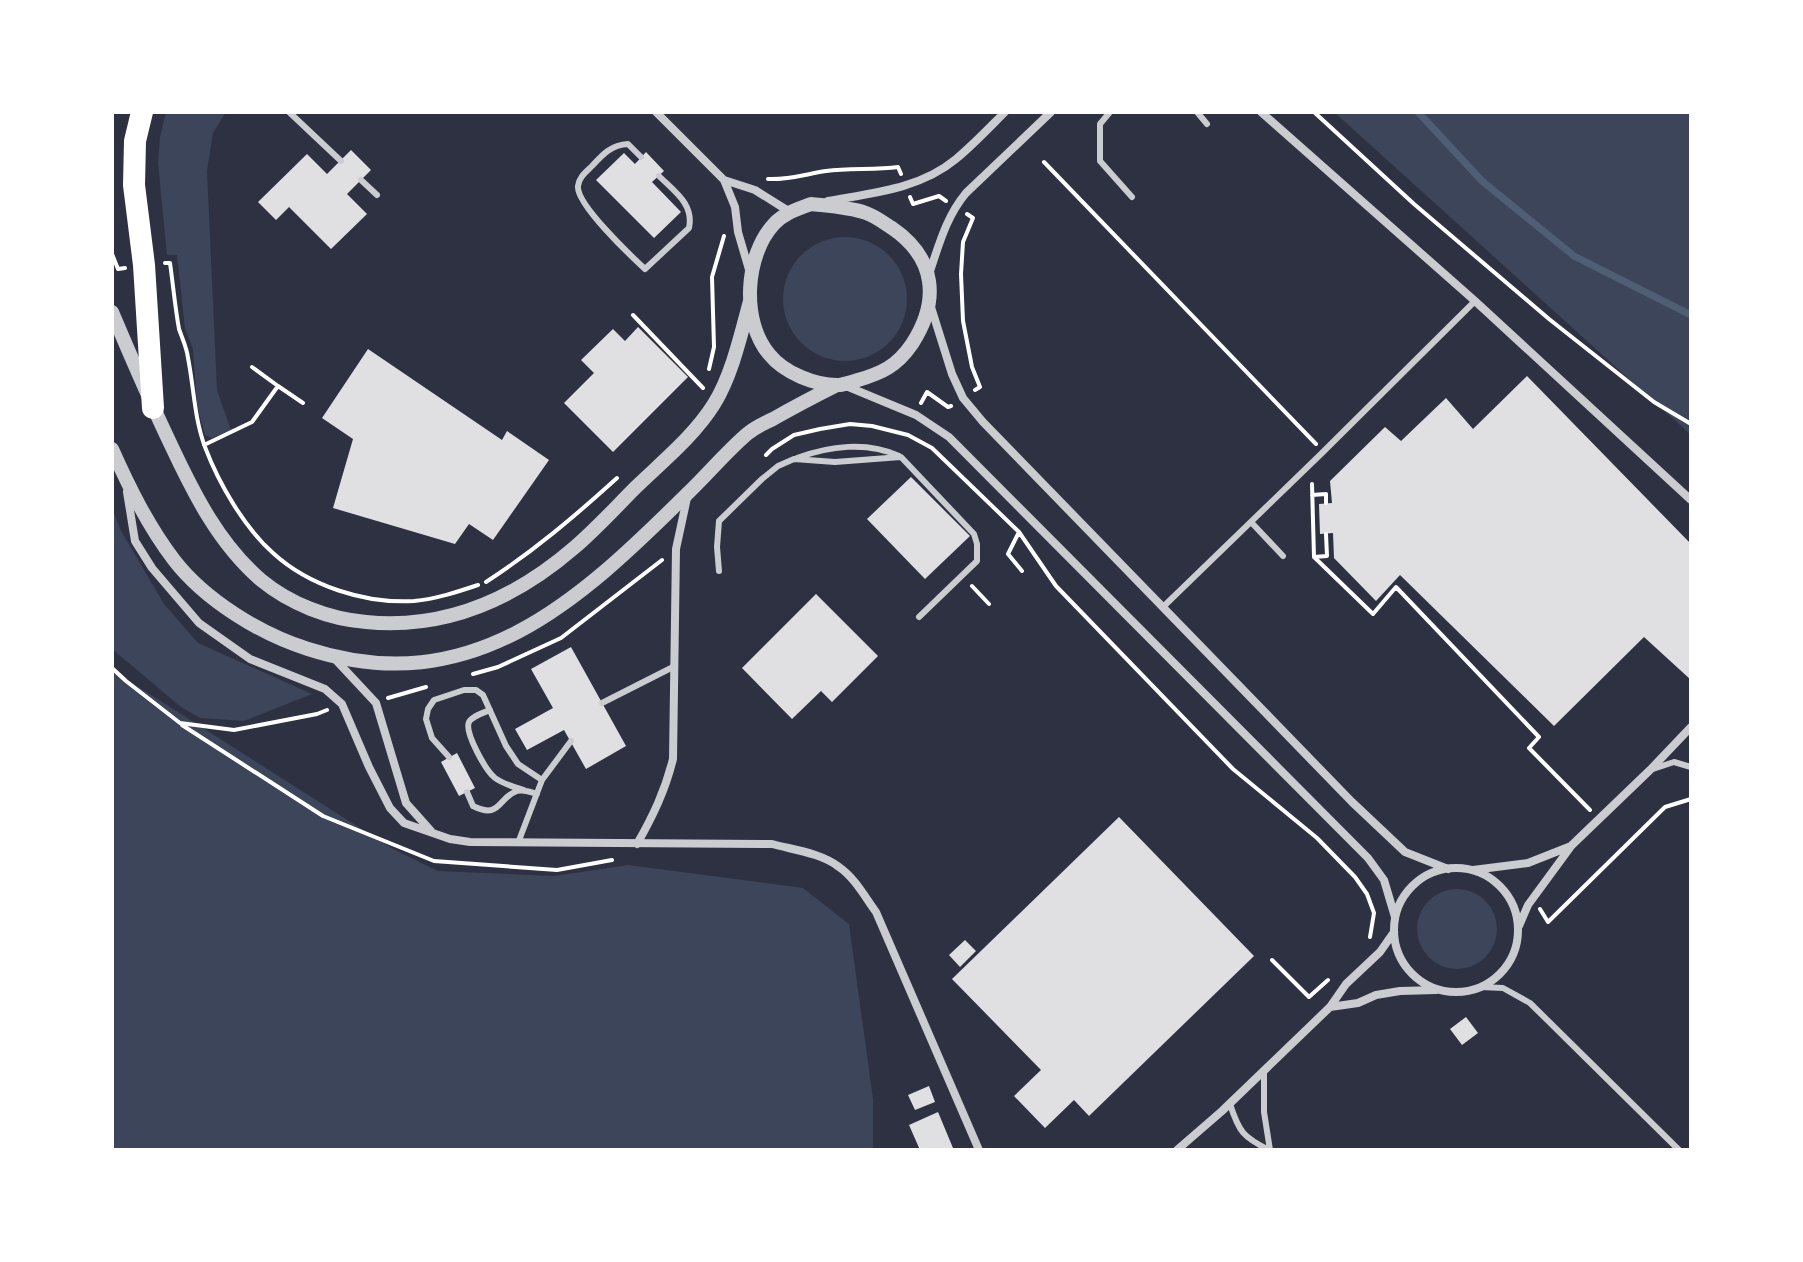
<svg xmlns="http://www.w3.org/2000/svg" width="1803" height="1262" font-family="Commissioner,sans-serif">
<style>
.green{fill:#3c4559}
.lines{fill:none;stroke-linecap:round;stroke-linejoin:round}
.stream{stroke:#4f5d75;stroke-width:7}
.building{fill:#e0e0e3}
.path{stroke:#fff;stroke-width:4}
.service{stroke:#caccd0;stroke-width:6}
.minor{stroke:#caccd0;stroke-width:8}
.tertiary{stroke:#caccd0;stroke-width:14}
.trunk{stroke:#fff;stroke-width:22}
</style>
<rect width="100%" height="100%" fill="#2d3142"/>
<!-- green -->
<path class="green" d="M166 112H226L213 133 207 171 217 390 231 430 212 438 205 435 197 405 193 349 185 329 177 255H167L158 163 160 137Z
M1334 112H1691V435Z
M783 299a62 62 0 1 1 124 0a62 62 0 1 1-124 0Z
M112 507 120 529 164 604 198 643 312 694 244 721 200 718 181 707 112 649Z
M112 670 393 849 438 871 554 876 628 865 803 888 849 924 873 1099V1150H112Z
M1417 929a40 40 0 1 1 80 0a40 40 0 1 1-80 0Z"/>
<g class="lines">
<!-- stream -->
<path class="stream" d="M1418 112 1482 181 1574 256 1691 315"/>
</g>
<!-- building -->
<path class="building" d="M351 150 371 170 347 194 367 214 331 249 289 207 276 220 258 202 307 154 327 174Z
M646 152 664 171 652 182 681 212 654 238 596 180 624 153 635 164Z
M638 327 688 377 613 452 564 403 594 373 581 360 613 329 625 341Z
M368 349 502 440 507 431 549 460 493 540 469 524 455 544 333 508 353 439 322 418Z
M1527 376 1691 544V680L1644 637 1554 726 1400 575 1376 601 1334 558 1333 533 1320 534 1319 504 1332 503 1330 481 1385 427 1401 441 1446 398 1473 429Z
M911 477 970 536 925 579 867 519Z
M816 594 878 656 832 702 821 691 792 719 742 668Z
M571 647 626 746 586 769 564 730 527 750 515 729 553 708 531 669Z
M457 753 475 788 459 796 441 762Z
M1119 817 1254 956 1089 1116 1074 1100 1045 1128 1014 1096 1041 1070 952 979Z
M965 940 976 951 960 967 949 955Z
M1466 1017 1478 1033 1462 1045 1450 1029Z
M929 1086 935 1102 915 1110 908 1095Z
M938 1112 953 1148 948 1150H920L909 1125Z"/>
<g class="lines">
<!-- path -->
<path class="path" d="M1314 112 1414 204 1549 319 1654 402 1691 424
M1044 162 1316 444
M768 179C789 180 806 174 826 171 850 168 875 170 898 167L901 174
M910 197 913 204 939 196 946 201
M967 214 973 218 963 242 961 274 963 321 972 367 980 387 975 390
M112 254 118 269 125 268
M165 263H170C173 284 175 307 179 329 182 338 187 348 188 358 194 388 194 417 205 447 219 484 244 527 273 553 309 586 365 604 414 601 436 599 457 592 478 585
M633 315 703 388
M252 367 278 386
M709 369 714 347 712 277 724 236
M921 403 927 392 948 407 951 406
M204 445 252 422 278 386 303 403
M766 455 772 449 794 435 820 429 850 424 872 426 908 435 932 448 1019 532 1056 586 1233 769 1317 838 1355 877 1367 894 1374 913 1370 937
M1312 484 1314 557 1373 614 1396 587 1539 737 1529 748 1590 810
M1312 495 1326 494V503
M1019 532 1008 554 1022 571
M1314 557 1327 556 1326 534
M486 582C534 551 575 516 617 478
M972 586 989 604
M112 668 126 681 180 723 234 730 317 714 327 710
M473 674 498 667 561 638 662 560
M388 698 426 687
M182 725 323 816 434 861 557 870 612 860
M1540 909 1548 922 1665 807 1691 799
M1272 960 1309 997 1328 980"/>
<!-- service -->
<path class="service" d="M289 112 341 161
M1110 112 1100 124V161L1132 197
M1197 112 1207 124
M641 157 628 144C611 145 603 154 592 166 586 172 579 177 578 186 576 204 631 256 645 269L689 228C694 204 675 192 659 176
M361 180 377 195
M797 458C829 446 867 441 899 456
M1251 522 1283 556
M719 571 717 547 719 521 762 479 778 466 794 459 835 462 901 457 974 534 977 544V561L919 617
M1163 607 1323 452 1475 301
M602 703 673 667
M490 710C483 713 472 716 469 722 464 732 486 771 495 778 503 784 514 787 524 790
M449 757 432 738 426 719 428 709 434 700 464 690H476L483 695 506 746 518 764 542 780
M1653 769 1674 762 1691 767
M467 792 473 806C501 820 498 797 517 791 523 789 531 792 537 794
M518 843 542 780 571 741
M1481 987 1503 988 1530 1003 1679 1150
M1264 1072V1112L1270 1150
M1230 1104C1239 1132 1243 1137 1269 1150"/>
<!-- minor -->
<path class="minor" d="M656 112 724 180 735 207 738 232 750 273
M1261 112 1475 301 1691 500
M724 180 755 190 790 212
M828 201C872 193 920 189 956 159 973 145 989 128 1005 112
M929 274C939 245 946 217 966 193L1051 112
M930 304 952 374 963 398 983 422 1352 802 1405 852 1448 869
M846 386 916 415 949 437 1368 858 1384 880 1395 917
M127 492 135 541 152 568 199 623 250 659 325 689 342 704 369 767 390 808 404 823 450 839 470 842 772 844C794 850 821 853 839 867 855 878 865 897 876 912L979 1150
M334 658 376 703 406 803 431 831
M637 844C653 816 665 791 673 759L676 549 687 498
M1394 930a62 62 0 1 1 124 0a62 62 0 1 1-124 0Z
M1473 870 1528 863 1571 846
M1519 926 1528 905 1572 845 1650 770 1691 727
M1330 1007 1358 1003 1376 995 1400 991 1437 990
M1177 1150 1222 1111 1330 1007 1346 984 1380 952 1394 932"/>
<!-- tertiary -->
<path class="tertiary" d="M811 204C829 206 849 207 866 213 875 216 884 223 892 228 936 258 940 301 912 344 897 366 882 373 858 380 852 382 846 384 840 385 816 386 784 373 769 354 741 321 745 255 774 224 784 213 798 209 811 204Z
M112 312C131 357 150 401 171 445 194 494 219 544 261 580 290 604 329 619 366 622 447 630 515 599 575 547 597 528 616 507 636 487 663 461 694 436 714 404 732 375 741 334 750 301
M112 449C129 487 148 526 174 560 205 600 260 634 308 649 472 702 579 601 687 494 707 475 725 453 747 434 754 428 764 423 773 419 794 407 815 396 837 385"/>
<!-- trunk -->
<path class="trunk" d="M142 112 135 141 134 185 144 265 153 408"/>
</g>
<!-- border -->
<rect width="1803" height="1262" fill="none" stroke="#ffffff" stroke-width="228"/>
</svg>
